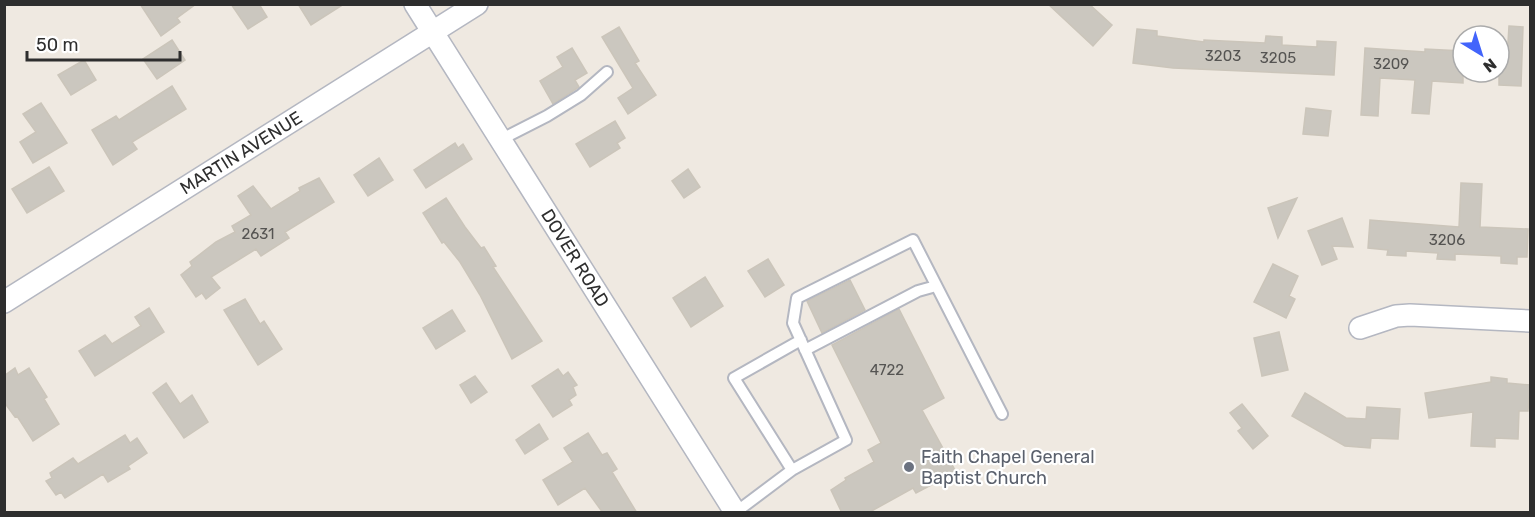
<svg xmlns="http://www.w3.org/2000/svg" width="1535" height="517" font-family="Rubik,sans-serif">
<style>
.building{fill:#cbc7bf;stroke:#cbc5ba;stroke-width:1.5}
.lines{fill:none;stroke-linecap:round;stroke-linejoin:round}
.lane-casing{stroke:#b4b7c1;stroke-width:14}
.street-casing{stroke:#b4b7c1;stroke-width:24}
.lane{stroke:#fff;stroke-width:10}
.street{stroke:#fff;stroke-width:21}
.worship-dot{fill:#6b7280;stroke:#fff;stroke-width:2}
.labels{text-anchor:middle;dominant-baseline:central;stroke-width:4.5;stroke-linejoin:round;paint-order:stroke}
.number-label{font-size:15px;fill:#555452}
.street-label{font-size:18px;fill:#2e2e2e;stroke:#fff}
.worship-label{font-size:18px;fill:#5b616d;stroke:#fff;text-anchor:start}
</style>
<rect width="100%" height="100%" fill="#efe9e1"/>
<!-- building -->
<path class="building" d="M140 4H196L177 18 180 22 161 36Z
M231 4H259L267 17 248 29Z
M298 4H344L311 25Z
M1048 4H1089L1112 25 1093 46Z
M1509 26 1523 27 1521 86 1499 85V58H1507Z
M619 27 639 61 635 63 656 95 628 114 618 98 633 88 602 37Z
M1137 29 1157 31V36L1204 42V40L1265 43 1266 36 1282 37V45L1317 47V41L1336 42 1334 75 1173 68 1133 63Z
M172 40 185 60 157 79 143 59Z
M572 48 587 73 575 80 579 87 553 104 540 81 563 67 557 57Z
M1365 48 1425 52V49L1463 51V83L1432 81 1429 114 1412 113 1415 80 1380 78 1378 116 1361 115Z
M84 60 96 80 71 95 58 75Z
M172 86 186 109 132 142 137 149 113 165 92 130 116 116 119 120Z
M41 103 67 143 33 163 20 142 36 132 23 114Z
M1306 108 1331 111 1328 136 1303 134Z
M615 121 625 138 617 143 620 148 590 167 576 144Z
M455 143 458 148 463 144 472 159 426 188 414 170Z
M379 158 393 180 368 196 354 175Z
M49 167 64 191 27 213 12 189Z
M688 169 700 187 684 198 672 181Z
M319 178 334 202 285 232 289 238 261 256 256 249 211 277 220 288 206 299 202 293 196 297 181 275 192 266 190 262 216 242 235 232 232 226 251 215 238 196 253 186 271 209 300 191 299 188Z
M1461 183 1482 184 1480 227 1528 229 1527 257H1517V264L1501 263V256L1455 254V260L1437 259 1438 253 1406 251V256L1387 255 1388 250 1368 248 1370 220 1459 227Z
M446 198 465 227 481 248 484 247 496 266 493 267 542 341 512 359 480 295 460 262 444 242 442 243 423 213Z
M1297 198 1278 238 1268 208Z
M1342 218 1353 247 1332 246 1337 259 1322 265 1308 231Z
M768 259 784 285 765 297 748 271Z
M1273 264 1298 276 1289 296 1295 299 1286 318 1254 302Z
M705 277 723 306 691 327 673 298Z
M850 280 865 310 822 333 807 301Z
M245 299 260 324 264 321 282 349 258 365 224 310Z
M149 308 164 332 95 376 79 351 105 335 112 344 141 326 135 317Z
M899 309 944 398 922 410 956 472 916 493 913 488 868 513H842L831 490 846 480 845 478 874 462 868 450 881 443 832 345Z
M452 310 465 331 436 349 423 328Z
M1279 332 1288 370 1262 376 1254 338Z
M15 368 18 375 29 368 47 397 44 399 59 424 33 441 17 416 15 417 4 402V376Z
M558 369 563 376 568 372 577 385 573 387 576 395 569 400 572 405 553 417 532 386Z
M475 376 487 392 471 403 460 385Z
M1491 377 1507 379V383L1530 385 1528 411H1519L1518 439 1495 438V447L1471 446 1473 412 1429 418 1425 393 1491 382Z
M166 383 180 404 192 395 208 422 184 438 153 393Z
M1305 393 1346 418 1366 419 1367 407 1400 409 1398 439 1371 438 1370 448 1345 446 1292 416Z
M1242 404 1268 436 1253 449 1238 431 1242 428 1230 413Z
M539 424 548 439 525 454 516 440Z
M588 433 602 455 607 453 617 469 612 472 637 513H603L585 488 558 505 543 480 573 462 564 448Z
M125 435 130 443 137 438 147 453 128 466 130 469 108 482 103 474 65 498 61 492 56 495 46 481 52 478 50 473 73 458 78 464Z"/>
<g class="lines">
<defs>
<path id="lane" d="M500 140 547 116 581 95 607 72
M805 350 918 291 936 286
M792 470 734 378 801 340
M736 512 792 470 846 440 793 323 797 298 913 240 1002 414"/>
<path id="street" d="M415 4 735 512
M4 302 477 4
M1360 328 1396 316 1410 315 1530 321"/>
</defs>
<!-- lane casing -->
<use href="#lane" class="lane-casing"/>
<!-- street casing -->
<use href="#street" class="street-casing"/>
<!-- lane -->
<use href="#lane" class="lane"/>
<!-- street -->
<use href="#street" class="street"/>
</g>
<!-- markers -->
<circle class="worship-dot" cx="909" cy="467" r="6"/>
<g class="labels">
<!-- number labels -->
<g class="number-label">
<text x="1223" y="56">3203</text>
<text x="1278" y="58">3205</text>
<text x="1391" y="64">3209</text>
<text x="258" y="234">2631</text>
<text x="1447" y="240">3206</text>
<text x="887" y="370">4722</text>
</g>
<!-- street labels -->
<g class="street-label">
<text transform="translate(241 153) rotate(-32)">MARTIN AVENUE</text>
<text transform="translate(575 258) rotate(58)">DOVER ROAD</text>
</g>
<!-- worship labels -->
<g class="worship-label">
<text x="921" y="457">Faith Chapel General<tspan x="921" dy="21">Baptist Church</tspan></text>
</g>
</g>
<!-- border -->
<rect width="1535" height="517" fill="none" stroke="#2e2e2e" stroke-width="12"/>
<!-- north arrow -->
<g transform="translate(1481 54) rotate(142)"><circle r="28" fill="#ffffff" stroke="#ababab" stroke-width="1.5"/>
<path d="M0-4.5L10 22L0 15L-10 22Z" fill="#4264fb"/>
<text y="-9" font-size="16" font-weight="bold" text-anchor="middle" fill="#2e2e2e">N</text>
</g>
<!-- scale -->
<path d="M27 51v9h153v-9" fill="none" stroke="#2e2e2e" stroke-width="3"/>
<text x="36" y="51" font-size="18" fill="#2e2e2e" stroke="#ffffff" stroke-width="4.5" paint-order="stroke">50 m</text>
</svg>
